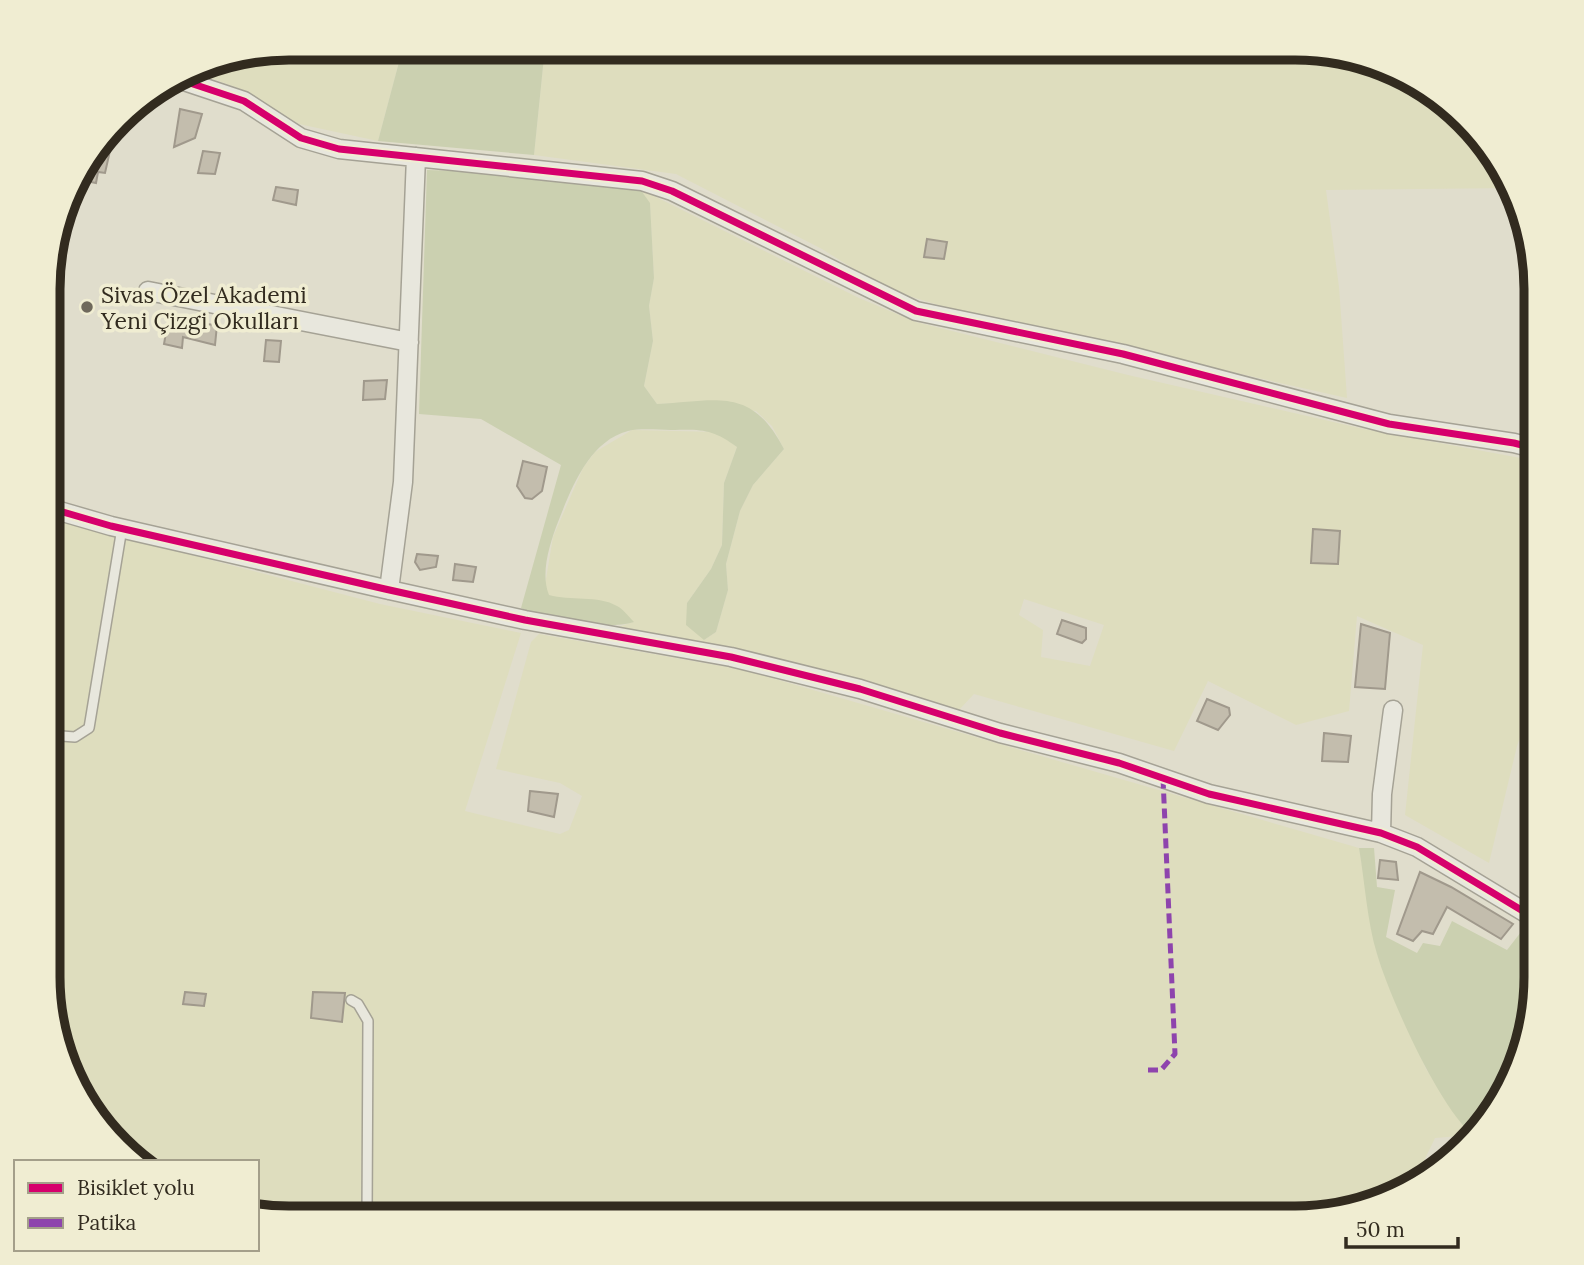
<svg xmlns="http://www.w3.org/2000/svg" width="1584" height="1265" font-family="Lora,serif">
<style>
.farmland{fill:#deddbe;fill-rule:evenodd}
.green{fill:#cbd0b0}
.building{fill:#c3bdad;stroke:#a0998c;stroke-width:2}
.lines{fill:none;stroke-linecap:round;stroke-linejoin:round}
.service-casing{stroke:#a5a295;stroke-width:12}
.minor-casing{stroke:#a5a295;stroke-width:21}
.service{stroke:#e8e7dd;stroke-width:9}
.minor{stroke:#e8e7dd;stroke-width:18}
.quiet{stroke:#8e44ad;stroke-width:5;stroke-dasharray:10 5;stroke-linecap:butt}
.cycleway-casing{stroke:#f0edd2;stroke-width:11}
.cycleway{stroke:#d6006c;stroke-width:7}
.poi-dot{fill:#6f695c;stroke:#f0edd2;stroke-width:2.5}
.labels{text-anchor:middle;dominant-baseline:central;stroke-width:7;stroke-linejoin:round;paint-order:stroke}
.poi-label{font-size:23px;fill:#322b1f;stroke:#f0edd2;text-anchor:start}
.rim{fill:none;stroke:#322b1f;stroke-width:9}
</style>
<rect width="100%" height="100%" fill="#e0ddcc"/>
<!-- farmland -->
<path class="farmland" d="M289 47H403L378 141 299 124 246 91 191 71 211 60Z
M545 47 1087 48 1122 53 1123 48H1311L1387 65 1455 107 1513 188 1326 190 1339 287 1347 398 948 308 886 289 822 249 676 174 534 155Z
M640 189 859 298 916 322 1128 375 1364 429 1537 461 1536 693 1517 746 1489 863 1405 815 1423 645 1357 616 1349 711 1296 725 1208 681 1174 751 974 694 957 712 745 653 618 627 633 622 595 600 567 601 548 595 545 585 553 537 583 468 595 452 632 430 717 432 737 447 724 483 722 545 711 569 687 603 704 640 716 632 728 590 726 564 740 511 753 485 784 449 772 426 756 411 681 403 657 404 644 386 653 341 649 306 654 278 650 204ZM1024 599 1104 625 1090 666 1041 657 1043 630 1019 615Z
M49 518 380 604 521 633 465 811 560 834 569 830 582 796 560 783 496 769 531 642 539 634 744 670 1359 848 1377 954 1426 1069 1471 1135 1435 1138 1423 1163 1427 1171 1388 1199 1295 1218 273 1217 257 1214V1162H136L129 1158 72 1083 48 992Z"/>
<!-- green -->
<path class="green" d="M403 47H545L534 155 378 141Z
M427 170 514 173 640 189 650 203 654 278 649 306 653 341 644 386 657 404C718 401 751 386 784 449L753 485 740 511 726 564 728 590 716 632 704 640 686 625 687 603 711 569 722 545 724 483 737 447C713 429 701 429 671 430 658 430 642 428 628 431 589 441 571 489 558 522 550 543 540 573 549 595 570 601 598 595 617 606 623 609 629 617 634 622 606 631 548 620 521 608L561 465 481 419 419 414Z
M1359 848H1374L1377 887 1395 890 1386 937 1417 953 1423 943 1440 946 1452 921 1507 950 1528 923 1536 927V992L1518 1069 1475 1137C1440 1110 1390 998 1377 954 1367 921 1365 883 1359 848Z"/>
<!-- building -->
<path class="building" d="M180 109 202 114 195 138 174 147Z
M116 124 105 173 98 172 96 183 76 179 79 168Z
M203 151 220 153 215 174 198 173Z
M276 187 298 190 296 205 273 200Z
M927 239 947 242 944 259 924 257Z
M204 324 217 325 215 345 183 337 182 348 164 344 167 327 203 330Z
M266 340 281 341 279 362 264 361Z
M387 380 385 399 363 400 364 381Z
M523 461 547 467 542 491 532 499 525 498 517 486Z
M1313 529 1340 531 1338 564 1311 563Z
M417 554 438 556 436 567 420 570 415 562Z
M455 564 476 567 473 582 453 580Z
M1062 620 1086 628V639L1082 643 1057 634Z
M1361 624 1390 633 1385 689 1355 687Z
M1207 699 1229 708 1230 715 1218 730 1197 721Z
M1324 733 1351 736 1348 762 1322 761Z
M530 791 558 794 554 817 528 811Z
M1380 860 1396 862 1398 880 1378 878Z
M1420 872 1451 887 1513 924 1501 939 1447 907 1433 934 1422 931 1413 941 1397 934Z
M185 992 206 994 204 1006 183 1004Z
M313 992 345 993 342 1022 311 1018Z"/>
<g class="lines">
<defs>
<path id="service" d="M48 735 75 737 89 728 122 528
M351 1000 358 1004 368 1021 367 1217"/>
<path id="minor" d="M178 79 244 101 301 138 339 149 642 181 672 191 916 311 1123 354 1389 424 1514 443 1537 449
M148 291 409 342
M49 508 111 526 385 589 525 620 731 657 860 689 1000 733 1119 763 1209 794 1381 833 1417 847 1536 919
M389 590 403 482 416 157
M1381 833 1382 794 1393 710"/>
</defs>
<!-- service casing -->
<use href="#service" class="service-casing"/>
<!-- minor casing -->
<use href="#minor" class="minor-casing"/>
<!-- service -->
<use href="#service" class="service"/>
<!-- minor -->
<use href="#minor" class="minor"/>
<!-- quiet -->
<path class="quiet" d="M1148 1070H1161L1175 1054 1163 778"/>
<defs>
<path id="cycleway" d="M178 79 244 101 301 138 339 149 642 181 672 191 916 311 1123 354 1389 424 1514 443 1537 449
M49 508 111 526 385 589 525 620 731 657 860 689 1000 733 1119 763 1209 794 1381 833 1417 847 1536 919"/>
</defs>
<!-- cycleway casing -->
<use href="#cycleway" class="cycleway-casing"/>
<!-- cycleway -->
<use href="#cycleway" class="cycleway"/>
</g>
<!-- markers -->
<circle class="poi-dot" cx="87" cy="307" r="7"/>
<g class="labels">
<!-- poi labels -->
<g class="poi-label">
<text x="101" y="294">Sivas Özel Akademi<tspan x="101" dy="26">Yeni Çizgi Okulları</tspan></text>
</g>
</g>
<!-- crop -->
<path d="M0 0H1584V1265H0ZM289 60H1295A229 229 0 0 1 1524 289V977A229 229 0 0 1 1295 1206H289A229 229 0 0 1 60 977V289A229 229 0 0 1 289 60Z" fill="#f0edd2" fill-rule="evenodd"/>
<path class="rim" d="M289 60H1295A229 229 0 0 1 1524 289V977A229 229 0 0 1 1295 1206H289A229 229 0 0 1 60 977V289A229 229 0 0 1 289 60Z"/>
<!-- legend -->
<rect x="14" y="1160" width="245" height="91" fill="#f0edd2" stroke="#a49f8a" stroke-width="2"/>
<rect x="28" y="1183" width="35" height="10" fill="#d6006c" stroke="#a49f8a" stroke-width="2"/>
<text x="77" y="1195" font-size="21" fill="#322b1f">Bisiklet yolu</text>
<rect x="28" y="1218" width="35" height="10" fill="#8e44ad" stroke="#a49f8a" stroke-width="2"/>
<text x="77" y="1230" font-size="21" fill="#322b1f">Patika</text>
<!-- scale -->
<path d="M1346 1237v10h112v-10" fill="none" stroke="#322b1f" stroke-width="3.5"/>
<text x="1356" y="1237" font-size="21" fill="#322b1f" stroke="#f0edd2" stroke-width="5" paint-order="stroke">50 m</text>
</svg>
